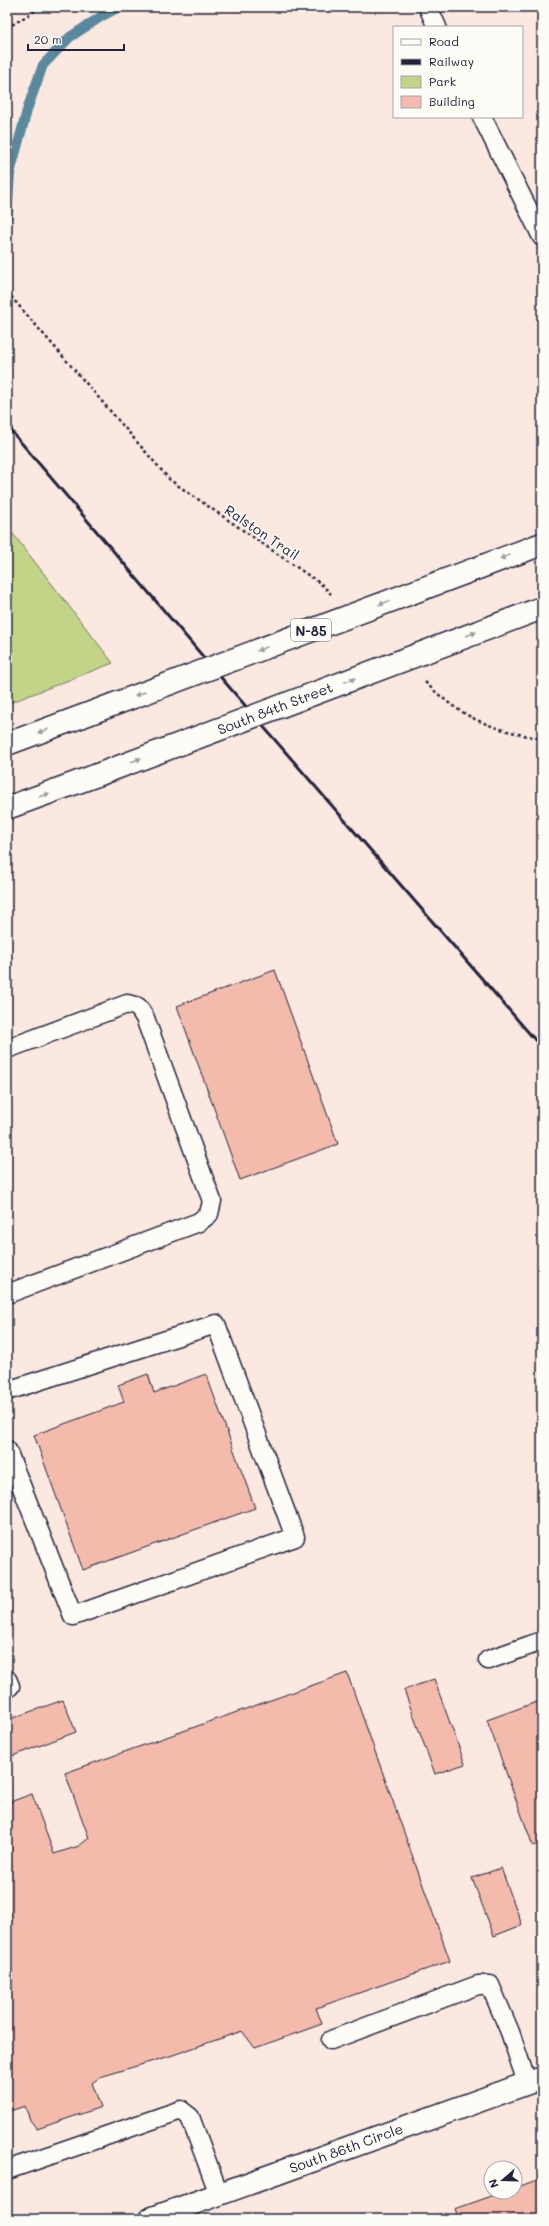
<svg xmlns="http://www.w3.org/2000/svg" width="549" height="2226" font-family="Mali,sans-serif">
<style>
.green{fill:#c2d488;stroke:#727b62}
.lines{fill:none;stroke-linecap:round;stroke-linejoin:round}
.stream{stroke:#5a899d;stroke-width:10}
.building{fill:#f4bbad;stroke:#22223b}
.service-casing{stroke:#22223b;stroke-width:21}
.minor-casing{stroke:#22223b;stroke-width:25}
.primary-casing{stroke:#22223b;stroke-width:25}
.path{stroke:#22223b;stroke-width:2.5;stroke-dasharray:3 3;stroke-linecap:butt}
.service{stroke:#fdfcf7;stroke-width:18}
.minor{stroke:#fdfcf7;stroke-width:22}
.primary{stroke:#fdfcf7;stroke-width:22}
.rail{stroke:#22223b;stroke-width:3}
.primary-bridge-casing{stroke:#22223b;stroke-width:25;stroke-linecap:butt}
.primary-bridge{stroke:#fdfcf7;stroke-width:22}
.oneway{fill:#9a9aa2}
.labels{text-anchor:middle;dominant-baseline:central;stroke-width:3;stroke-linejoin:round;paint-order:stroke}
.shield{fill:#fdfcf7;stroke:#646373;stroke-width:1}
.shield-label{font-size:13px;font-weight:bold;fill:#22223b}
.street-label{font-size:14px;fill:#22223b;stroke:#fdfcf7}
</style>
<rect width="100%" height="100%" fill="#fae8e1"/>
<filter id="ink" filterUnits="userSpaceOnUse"><feTurbulence type="fractalNoise" baseFrequency=".025" numOctaves="2"/><feDisplacementMap in="SourceGraphic" scale="8" xChannelSelector="R" yChannelSelector="G"/><feConvolveMatrix kernelMatrix="1 2 1 2 8 2 1 2 1" color-interpolation-filters="sRGB"/></filter>
<g filter="url(#ink)">
<!-- green -->
<path class="green" d="M7 526 113 663 7 704Z"/>
<g class="lines">
<!-- stream -->
<path class="stream" d="M7 216 10 173 28 107 43 65 70 37 102 16 119 7"/>
</g>
<!-- building -->
<path class="building" d="M275 970 338 1144 240 1180 177 1006Z
M148 1374 154 1393 206 1374 255 1508 83 1570 34 1435 124 1402 118 1385Z
M347 1673 450 1961 316 2008 322 2024 255 2048 242 2031 170 2056 100 2077 92 2083 101 2107 37 2129 30 2120 25 2106 7 2112V1803L32 1794 54 1854 79 1846 89 1838 65 1773Z
M434 1679 465 1764 435 1774 404 1690Z
M63 1700 76 1732 7 1758V1720Z
M542 1700V1842L533 1846 487 1720Z
M501 1868 522 1925 494 1936 472 1878Z
M542 2178V2219H459L455 2209 503 2192H515V2188Z
M439 2214 441 2219H427Z"/>
<g class="lines">
<defs>
<path id="service" d="M428 7 437 27
M482 117 542 237
M7 1049 127 1004 138 1007 145 1018 212 1201 209 1214 199 1222 7 1294
M7 1391 216 1324 295 1537 73 1616 7 1450
M488 1660 542 1641
M7 1679 10 1686 7 1689
M331 2040 478 1985H490L510 2032 527 2083
M7 2170 181 2110 190 2117 219 2194"/>
<path id="minor" d="M150 2219 542 2078"/>
<path id="primary" d="M7 744 80 717
M7 808 100 774"/>
</defs>
<!-- service casing -->
<use href="#service" class="service-casing"/>
<!-- minor casing -->
<use href="#minor" class="minor-casing"/>
<!-- primary casing -->
<use href="#primary" class="primary-casing"/>
<!-- path -->
<path class="path" d="M7 28 41 7
M7 292 170 480 321 584 331 594
M425 682C464 720 489 728 542 739"/>
<!-- service -->
<use href="#service" class="service"/>
<!-- minor -->
<use href="#minor" class="minor"/>
<!-- primary -->
<use href="#primary" class="primary"/>
<!-- rail -->
<path class="rail" d="M7 426 217 673 542 1048"/>
<defs>
<path id="primary-bridge" d="M80 717 542 544
M100 774 542 608"/>
</defs>
<!-- primary-bridge casing -->
<use href="#primary-bridge" class="primary-bridge-casing"/>
<!-- primary-bridge -->
<use href="#primary-bridge" class="primary-bridge"/>
</g>
<!-- one-way arrows -->
<defs><path id="oneway-solid" d="M-6-.8H1V-3.2L6.5 0L1 3.2V.8H-6Z"/></defs>
<g class="oneway">
<use href="#oneway-solid" transform="translate(505 557) rotate(159)"/>
<use href="#oneway-solid" transform="translate(384 603) rotate(159)"/>
<use href="#oneway-solid" transform="translate(471 634) rotate(-21)"/>
<use href="#oneway-solid" transform="translate(262 649) rotate(159)"/>
<use href="#oneway-solid" transform="translate(350 680) rotate(-21)"/>
<use href="#oneway-solid" transform="translate(140 694) rotate(159)"/>
<use href="#oneway-solid" transform="translate(43 731) rotate(160)"/>
<use href="#oneway-solid" transform="translate(136 760) rotate(-21)"/>
<use href="#oneway-solid" transform="translate(44 795) rotate(-20)"/>
</g>
</g>
<g class="labels">
<!-- shield labels -->
<rect class="shield" x="291" y="619" width="40" height="22" rx="3"/>
<g class="shield-label">
<text x="311" y="630">N-85</text>
</g>
<!-- street labels -->
<g class="street-label">
<text transform="translate(262 532) rotate(34)">Ralston Trail</text>
<text transform="translate(275 708) rotate(-21)">South 84th Street</text>
<text transform="translate(346 2148) rotate(-20)">South 86th Circle</text>
</g>
</g>
<!-- margin -->
<rect width="549" height="2226" fill="none" stroke="#fdfcf7" stroke-width="24"/>
<rect x="12" y="12" width="525" height="2202" fill="none" stroke="#22223b" stroke-width="1.5" filter="url(#ink)"/>
<!-- legend -->
<rect x="393" y="26" width="130" height="92" fill="#fdfcf7" stroke="#a5a5ac"/>
<rect x="401" y="39" width="20" height="6" fill="#fdfcf7" stroke="#a5a5ac"/>
<text x="429" y="46" font-size="12" fill="#22223b">Road</text>
<rect x="401" y="59" width="20" height="6" fill="#22223b" stroke="#a5a5ac"/>
<text x="429" y="66" font-size="12" fill="#22223b">Railway</text>
<rect x="401" y="76" width="20" height="12" fill="#c2d488" stroke="#a5a5ac"/>
<text x="429" y="86" font-size="12" fill="#22223b">Park</text>
<rect x="401" y="96" width="20" height="12" fill="#f4bbad" stroke="#a5a5ac"/>
<text x="429" y="106" font-size="12" fill="#22223b">Building</text>
<!-- north arrow -->
<g transform="translate(503 2180) rotate(250)"><circle r="19" fill="#fdfcf7" stroke="#a5a5ac"/>
<path d="M0-3L7 15L0 10L-7 15Z" fill="#22223b"/>
<text y="-6" font-size="11" font-weight="bold" text-anchor="middle" fill="#22223b">N</text>
</g>
<!-- scale -->
<path d="M28 44v6h96v-6" fill="none" stroke="#22223b" stroke-width="2"/>
<text x="34" y="44" font-size="12" fill="#22223b" stroke="#fdfcf7" stroke-width="3" paint-order="stroke">20 m</text>
</svg>
